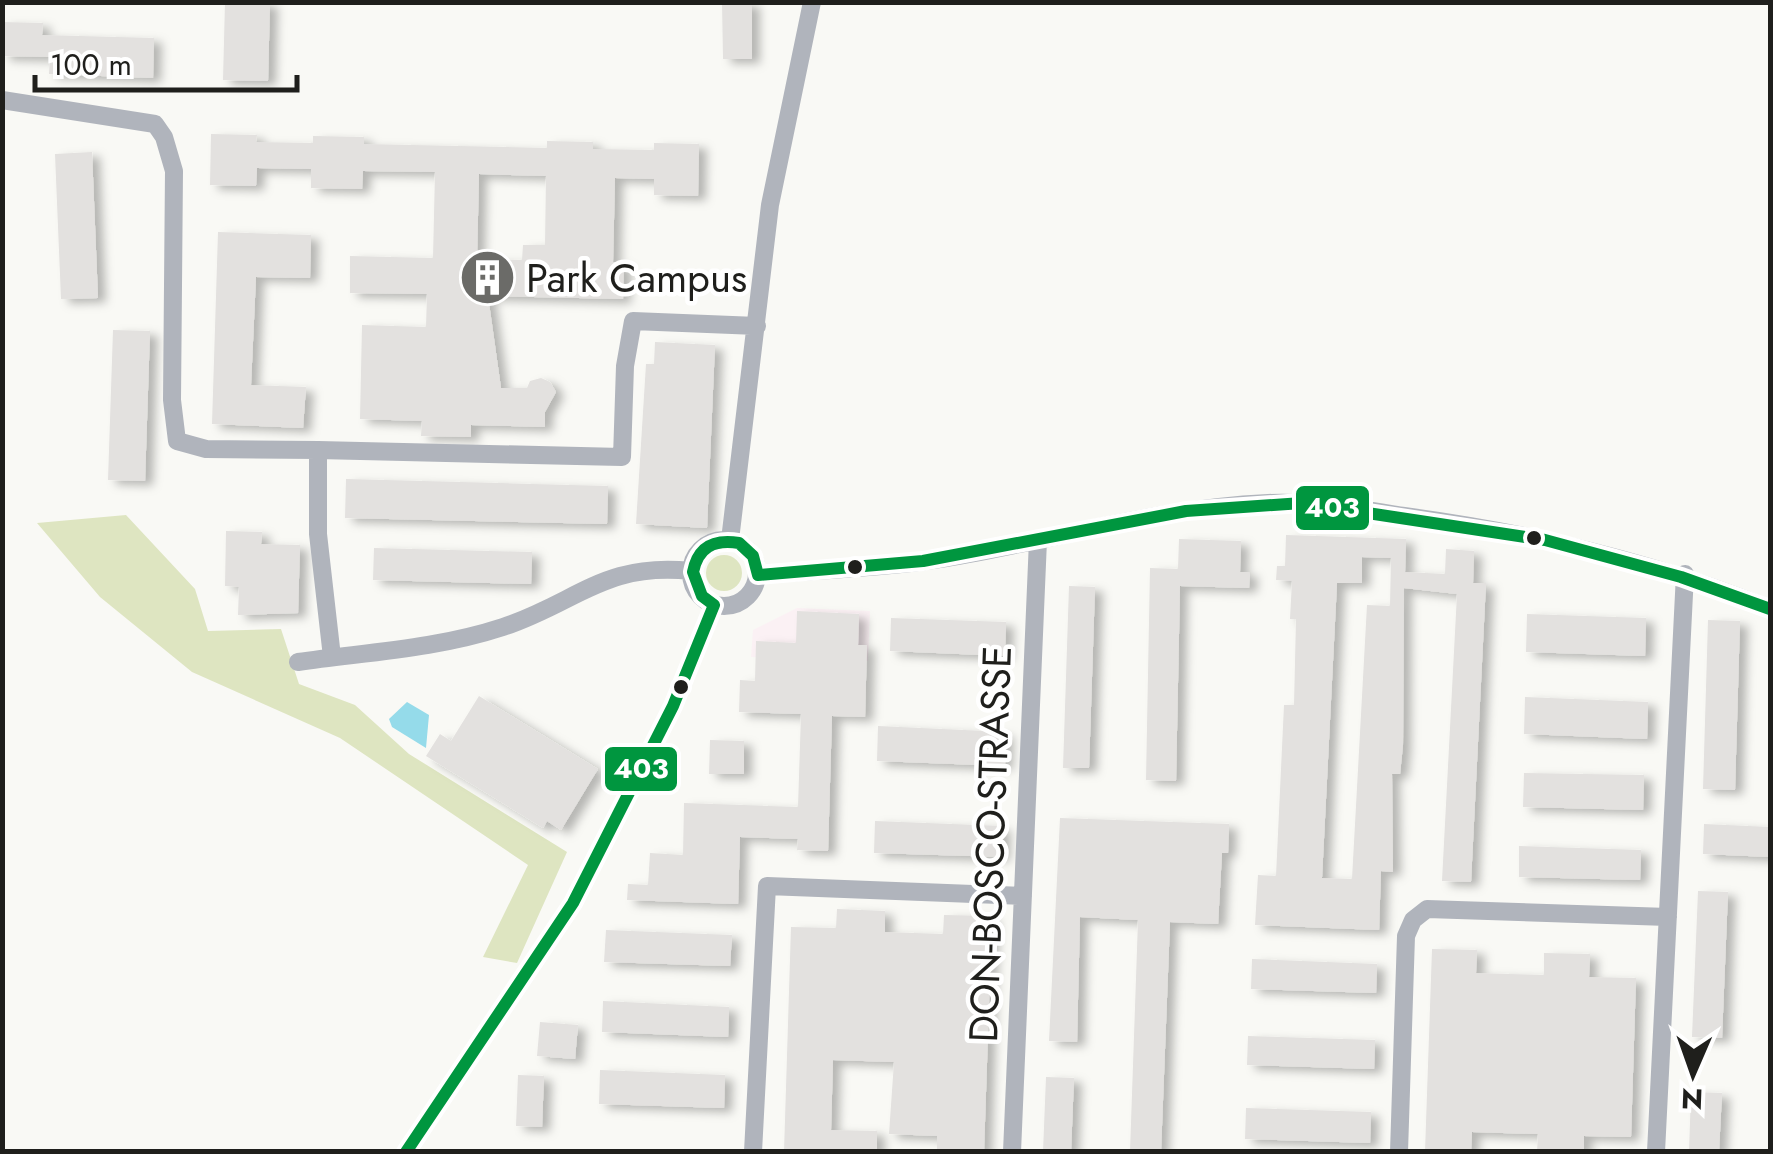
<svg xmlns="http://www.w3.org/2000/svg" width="1773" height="1154" font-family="Jost,sans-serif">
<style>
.industrial{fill:#fbf1f4}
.green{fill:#dee5c1}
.water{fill:#95dbea}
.building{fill:#e3e1df;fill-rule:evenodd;filter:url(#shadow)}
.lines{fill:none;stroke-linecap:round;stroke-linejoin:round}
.minor{stroke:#b0b4bc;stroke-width:18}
.bus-1-casing{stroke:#fff;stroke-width:20}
.bus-1{stroke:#00963f;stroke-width:12}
.bus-dot{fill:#1f1f1c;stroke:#fff;stroke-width:4}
.labels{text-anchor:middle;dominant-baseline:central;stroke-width:9;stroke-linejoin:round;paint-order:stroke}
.poi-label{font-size:40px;fill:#1f1f1c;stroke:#fff;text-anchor:start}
.street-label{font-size:40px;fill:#1f1f1c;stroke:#fff}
.line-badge{stroke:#fff;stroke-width:4}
.badge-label{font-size:28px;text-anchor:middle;font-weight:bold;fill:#fff}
</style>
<defs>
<filter id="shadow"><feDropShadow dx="8" dy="4.5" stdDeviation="5" flood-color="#0004"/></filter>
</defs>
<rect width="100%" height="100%" fill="#f9f9f5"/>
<!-- industrial -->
<path class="industrial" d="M797 608 870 611 868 661 751 657 753 630Z"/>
<!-- green -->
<path class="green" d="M126 515 195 589 208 631 281 629 299 684 355 705 409 754 567 852 517 963 483 957 528 865 340 738 192 672 100 597 37 523Z
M706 573a18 18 0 1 1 36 0a18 18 0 1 1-36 0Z"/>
<!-- water -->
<path class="water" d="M407 702 429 715 426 748 392 727 389 719Z"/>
<!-- building -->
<path class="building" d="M225 2H270L268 81 223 80Z
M722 2H752V59H723Z
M2 22 43 23 42 35 154 38 153 78 49 74 50 57 2 56Z
M211 134 257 135 256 142 313 143V136L364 137V144L547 148V141L593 142V149L654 150V143L699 144 698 196 654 195V179L615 178 613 262 624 263 623 299 488 296 501 388H527L530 381 541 378 550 382 556 392 545 412V427L471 425V437L421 436 422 421 360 419 362 325 426 327 427 294 350 293V256L433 258 435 172 363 171 362 189 311 188V169L257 168 256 186 210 185ZM479 174 546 176 545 245H523L522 260 477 259Z
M92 152 98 298 61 299 55 154Z
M218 232 311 235 310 278 256 277 251 385 306 387 303 428 212 424Z
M113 330 150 331 145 481 108 480Z
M655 342 715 345 707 528 636 524 646 364H654Z
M346 479 608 486 607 524 345 518Z
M226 531 262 532 261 544 300 545 298 613 238 615 239 587 225 586Z
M1286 535 1406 539 1405 572 1445 574 1446 549 1474 551 1473 583H1486L1471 882 1442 881 1457 594 1404 588 1403 745 1400 774H1392L1393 872 1381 871 1379 930 1255 925 1258 875 1276 876 1284 705H1294L1296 619H1290L1292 581 1276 580 1277 566H1285ZM1362 557 1391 558 1390 606 1367 605 1352 879 1322 878 1337 583H1362Z
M1179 539 1241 541 1240 572H1250L1249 588 1180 586 1176 781 1146 780 1150 568 1178 569Z
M374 548 532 552 531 584 373 580Z
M1069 586 1095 587 1089 768H1063Z
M797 611 859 614 858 645H867L865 717 832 716 828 851 797 850 798 839 740 837 738 904 627 900 628 884 648 885 650 853 683 855 684 803 798 807 801 714 739 712 740 680 755 681 756 641 796 643Z
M1527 614 1646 618 1645 656 1526 652Z
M891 618 1006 622 1005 656 890 651Z
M1708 620 1740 621 1735 790 1703 789Z
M479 696 598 769 561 830 547 821 543 828 426 756 440 734 451 741Z
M1525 697 1648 702 1647 739 1524 734Z
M878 726 1006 732 1005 766 877 761Z
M710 740 744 741V774H709Z
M1524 773 1644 775 1643 810 1523 807Z
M1060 818 1229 824 1228 853H1222L1218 924 1170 922 1161 1152H1130L1138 920 1080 917 1077 1042 1049 1041Z
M875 821 1003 826 1002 857 874 853Z
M1704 824 1770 827V857L1703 854Z
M1519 846 1641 850 1640 880 1519 877Z
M1698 891 1728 892 1722 1038 1692 1037Z
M837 909 885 911V932L943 934 944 915 992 916 984 1152H937V1136L889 1134 894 1062 833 1060 831 1130 877 1131V1152H784L791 927 836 928Z
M606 930 732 935 730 966 604 962Z
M1432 949 1477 950 1476 973 1544 975V953L1590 954 1589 977 1636 978 1631 1137 1584 1136V1152H1537L1538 1134 1472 1132 1471 1152H1425Z
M1252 959 1377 964 1376 993 1251 989Z
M603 1001 729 1007 728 1037 602 1032Z
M540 1022 578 1025 575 1059 537 1056Z
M1248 1036 1375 1040 1374 1069 1247 1065Z
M600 1070 725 1075 724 1108 599 1104Z
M518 1075 544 1076 542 1127 516 1126Z
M1046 1077 1074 1078 1071 1152H1043Z
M1691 1092 1722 1093 1719 1152H1689Z
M1246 1108 1371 1112 1370 1143 1245 1139Z"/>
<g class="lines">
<!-- minor -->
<path class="minor" d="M2 100 155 124 164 137 174 171 172 400 177 441 206 449 318 450
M730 540 770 205 812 2
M691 573a33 33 0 1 1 66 0a33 33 0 1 1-66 0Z
M758 575C821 570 884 568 946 558 1054 540 1158 508 1268 503 1313 501 1359 509 1404 516 1531 533 1652 561 1770 609
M332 657 318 534V450L622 457 625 366 633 321 757 326
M298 662C368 652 436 649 503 627 578 602 604 562 691 571
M406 1152 573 903 673 706 714 605
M753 1152 767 886 1023 896
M1012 1152 1038 540
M1399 1152 1406 936 1413 920 1427 909 1668 917
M1656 1152 1685 574"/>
<defs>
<path id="bus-1" d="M406 1152 573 903 673 706 714 605 702 596 693 572C698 547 714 539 739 543L753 556 758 575 923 561 1186 511 1302 503 1545 540 1681 577 1770 609"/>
</defs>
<!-- bus-1 casing -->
<use href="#bus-1" class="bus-1-casing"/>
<!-- bus-1 -->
<use href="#bus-1" class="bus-1"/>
</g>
<!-- icons -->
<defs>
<symbol id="building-disc" viewBox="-11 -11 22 22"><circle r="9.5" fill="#6b6b68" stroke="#fff"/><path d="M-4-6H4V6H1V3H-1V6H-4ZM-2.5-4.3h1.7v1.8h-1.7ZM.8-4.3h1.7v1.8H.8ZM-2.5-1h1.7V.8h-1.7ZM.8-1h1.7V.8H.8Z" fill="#fff"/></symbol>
</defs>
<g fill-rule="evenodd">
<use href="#building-disc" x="456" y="246" width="63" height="63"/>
</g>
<!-- markers -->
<g class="bus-dot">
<circle cx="1534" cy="538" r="9"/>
<circle cx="855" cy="567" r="9"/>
<circle cx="681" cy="687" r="9"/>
</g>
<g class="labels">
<!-- poi labels -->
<g class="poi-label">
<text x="526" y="278">Park Campus</text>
</g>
<!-- street labels -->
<g class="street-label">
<text transform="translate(990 844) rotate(-88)">DON-BOSCO-STRASSE</text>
</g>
</g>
<g class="line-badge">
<rect x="1294" y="484" width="77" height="48" rx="10" fill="#00963f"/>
<rect x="603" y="745" width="76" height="48" rx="10" fill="#00963f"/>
</g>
<g class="badge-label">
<text x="1332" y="517">403</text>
<text x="641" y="778">403</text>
</g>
<!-- border -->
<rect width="1773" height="1154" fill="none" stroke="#1f1f1c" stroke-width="10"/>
<!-- north arrow -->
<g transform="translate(1693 1074) rotate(182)" stroke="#ffffff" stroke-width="8" paint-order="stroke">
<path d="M0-8L18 38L0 25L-18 38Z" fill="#1f1f1c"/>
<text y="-15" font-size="28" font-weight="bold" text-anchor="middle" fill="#1f1f1c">N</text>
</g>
<!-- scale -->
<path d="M35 75v15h262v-15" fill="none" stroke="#1f1f1c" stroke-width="5"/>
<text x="50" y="75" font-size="30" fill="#1f1f1c" stroke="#ffffff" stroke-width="8" paint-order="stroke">100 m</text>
</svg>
